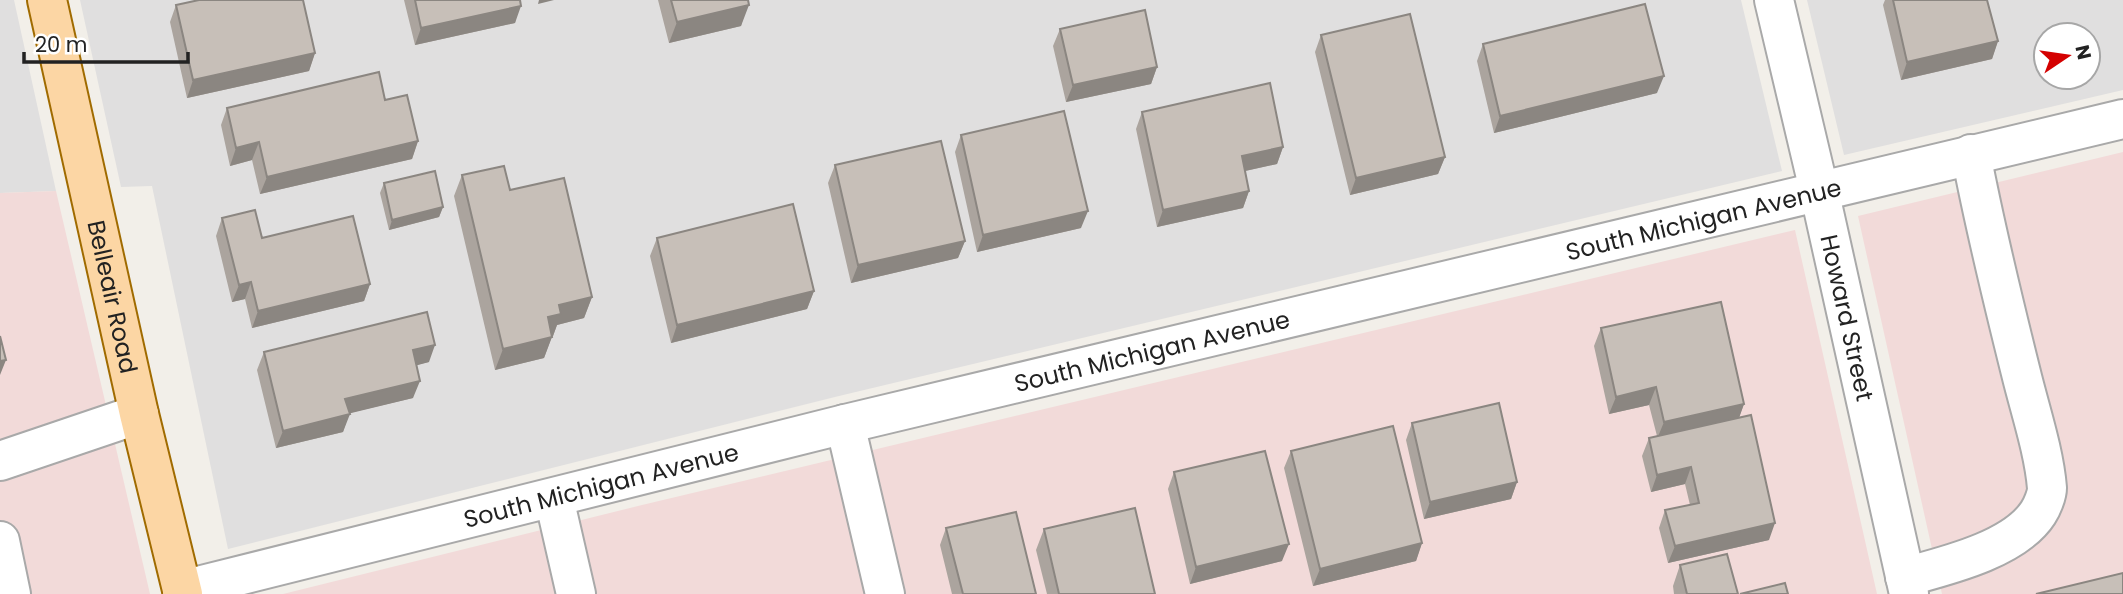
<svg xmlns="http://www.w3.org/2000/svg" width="2123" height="594" font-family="Poppins,sans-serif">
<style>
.residential{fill:#e0dfdf;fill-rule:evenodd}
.commercial{fill:#f2dad9}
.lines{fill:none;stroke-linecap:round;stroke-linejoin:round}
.minor-casing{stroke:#a9a9a9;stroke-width:42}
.major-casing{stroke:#a06b00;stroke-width:42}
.minor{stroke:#fff;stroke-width:38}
.major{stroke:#fcd6a4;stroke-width:38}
.wall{fill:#aba49e}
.shaded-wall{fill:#8b8681}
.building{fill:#c7bfb8;stroke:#8b8681;stroke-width:2}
.labels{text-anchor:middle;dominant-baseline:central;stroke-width:6;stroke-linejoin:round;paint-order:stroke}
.street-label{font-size:24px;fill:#222;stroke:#fff}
</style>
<rect width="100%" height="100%" fill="#f2efe9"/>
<!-- residential -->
<path class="residential" d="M0 0H14L56 191 0 193Z
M80 0H1741L1782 171 839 396 228 549 152 186 121 187Z
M1807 0H2123V90L1844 155ZM2046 35H2088V77H2046Z"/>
<!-- commercial -->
<path class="commercial" d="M2123 152V594H1942L1858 216Z
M56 191 150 594H0V193Z
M1795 230 1877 594H283L642 505Z"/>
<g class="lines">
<defs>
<g id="minor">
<path id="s1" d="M1774 0 1819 190 1909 594"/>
<path d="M845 424 885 594"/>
<path d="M0 461 139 414"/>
<path d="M554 498 576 594"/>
<path d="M0 541 11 594"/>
<path d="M1905 577C1945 566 2014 550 2038 513 2042 507 2047 495 2047 488 2044 451 2030 410 2021 373 2003 301 1985 228 1971 154"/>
<path id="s2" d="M182 590 845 424 2123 119"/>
</g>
<g id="major">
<path id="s3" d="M47 0 139 414 183 594"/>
</g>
</defs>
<!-- minor casing -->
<use href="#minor" class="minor-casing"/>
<!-- major casing -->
<use href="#major" class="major-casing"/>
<!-- minor -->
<use href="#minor" class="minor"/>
<!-- major -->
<use href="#major" class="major"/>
</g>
<!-- wall -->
<path class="wall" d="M404 0H520L515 23 415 45Z
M658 0H748L741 26 669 43Z
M1885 0H1987L1998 41 1992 59 1901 80 1883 5Z
M176 5 315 53 309 71 187 98 170 22Z
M1060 29 1157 67 1151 84 1066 102 1053 46Z
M1321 35 1445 157 1438 174 1350 195 1315 52Z
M1483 44 1657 93 1494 133 1477 61Z
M385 100 418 141 412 159 260 194 252 160 230 166 221 125 227 108Z
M1142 112 1283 147 1277 164 1245 171 1249 191 1243 208 1157 227 1136 129Z
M961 135 1081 228 977 252 955 152Z
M835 165 965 241 958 258 851 283 828 183Z
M462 175 510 190 592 297 584 318 557 325 553 336H552L544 358 495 370 454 196Z
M384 183 443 207 439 217 389 230 380 193Z
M222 218 262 238 370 284 364 301 252 328 245 299 232 302 216 236Z
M657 238 814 291 807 309 671 343 650 256Z
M1601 328 1744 404 1739 417 1769 540 1668 563 1659 528 1665 510 1690 505 1685 484 1651 492 1642 456 1649 438 1657 436 1649 405 1609 414 1594 346Z
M264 352 429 362 416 365 413 398 349 413 343 432 276 448 257 370Z
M1412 423 1517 482 1511 499 1424 519 1406 440Z
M1291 451 1422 543 1416 561 1313 586 1284 468Z
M1174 472 1282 561 1190 584 1168 489Z
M946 528 1036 594H952L940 545Z
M1044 529 1155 594H1047L1036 550Z
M1680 565 1738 594H1674L1673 586Z"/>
<!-- shaded-wall -->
<path class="shaded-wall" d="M539 0H554L538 4Z
M749 5 741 26 669 43 677 22Z
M521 6 515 23 415 45 421 28Z
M1998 41 1992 59 1901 80 1907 62Z
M315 53 309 71 187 98 193 80Z
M1157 67 1151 84 1066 102 1073 85Z
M1664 76 1657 93 1494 133 1500 116Z
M418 141 412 159 260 194 267 177Z
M259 142 252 160 230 166 236 148Z
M1283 147 1277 164 1236 173 1242 156Z
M1445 157 1438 174 1350 195 1356 178Z
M1249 191 1243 208 1157 227 1163 210Z
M443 207 439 217 389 230 392 220Z
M1088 211 1081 228 977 252 983 235Z
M965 241 958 258 851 283 858 265Z
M251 282 245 299 232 302 239 285Z
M370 284 364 301 252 328 258 311Z
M814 291 807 309 671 343 677 325Z
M592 297 584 318 557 325 553 336 540 339 548 317 559 305Z
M552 337 544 358 495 370 503 349Z
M435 345 429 362 407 368 413 350Z
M6 360 0 375V361Z
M420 381 413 398 339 416 345 399Z
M1656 387 1649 405 1609 414 1616 397Z
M1744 404 1738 421 1657 439 1664 422Z
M350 414 343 432 276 448 283 431Z
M1691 467 1685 484 1651 492 1657 475Z
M1517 482 1511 499 1424 519 1430 502Z
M1775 523 1769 540 1668 563 1675 546Z
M1422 543 1416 561 1313 586 1320 569Z
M1289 544 1282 561 1190 584 1196 567Z"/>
<!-- building -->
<path class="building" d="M199 0H303L315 53 193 80 176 5Z
M415 0H520L521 6 421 28Z
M671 0H748L749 5 677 22Z
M1893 0H1987L1998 41 1907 62Z
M1645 4 1664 76 1500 116 1483 44Z
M1145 10 1157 67 1073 85 1060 29Z
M1410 14 1445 157 1356 178 1321 35Z
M379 72 385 100 407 95 418 141 267 177 259 142 236 148 227 108Z
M1270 83 1283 147 1242 156 1249 191 1163 210 1142 112Z
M1064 111 1088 211 983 235 961 135Z
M941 141 965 241 858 265 835 165Z
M504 166 510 190 564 178 592 297 559 305 561 314 548 317 552 337 503 349 462 175Z
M435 171 443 207 392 220 384 183Z
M793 204 814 291 677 325 657 238Z
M255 210 262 238 353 216 370 284 258 311 251 282 239 285 222 218Z
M1721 302 1744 404 1664 422 1656 387 1616 397 1601 328Z
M427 312 435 345 413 350 420 381 345 399 350 414 283 431 264 352Z
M0 336 6 360 0 361Z
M1499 403 1517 482 1430 502 1412 423Z
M1751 415 1775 523 1675 546 1665 510 1699 503 1691 467 1657 475 1649 438Z
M1393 426 1422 543 1320 569 1291 451Z
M1265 451 1289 544 1196 567 1174 472Z
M1135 508 1155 594H1059L1044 529Z
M1016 512 1036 594H963L946 528Z
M1727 554 1738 594H1687L1680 565Z
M2123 573V594H2036Z
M1785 583 1788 594H1740Z"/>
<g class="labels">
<!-- street labels -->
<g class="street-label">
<text stroke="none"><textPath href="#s2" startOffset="1566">South Michigan Avenue</textPath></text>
<text stroke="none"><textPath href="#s3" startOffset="304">Belleair Road</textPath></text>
<text stroke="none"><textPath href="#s1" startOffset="326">Howard Street</textPath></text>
<text stroke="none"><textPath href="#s2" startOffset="999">South Michigan Avenue</textPath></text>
<text stroke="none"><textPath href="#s2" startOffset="432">South Michigan Avenue</textPath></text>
</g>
</g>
<!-- north arrow -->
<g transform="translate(2067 56) rotate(77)"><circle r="33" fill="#ffffff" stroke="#a7a7a7" stroke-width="2"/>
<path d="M0-5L12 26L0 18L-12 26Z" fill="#d40000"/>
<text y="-10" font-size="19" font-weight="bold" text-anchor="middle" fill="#222222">N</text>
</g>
<!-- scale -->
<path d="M24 52v10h164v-10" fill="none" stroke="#222222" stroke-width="3.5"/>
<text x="35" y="52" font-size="21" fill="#222222" stroke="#ffffff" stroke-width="5" paint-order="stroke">20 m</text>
</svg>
